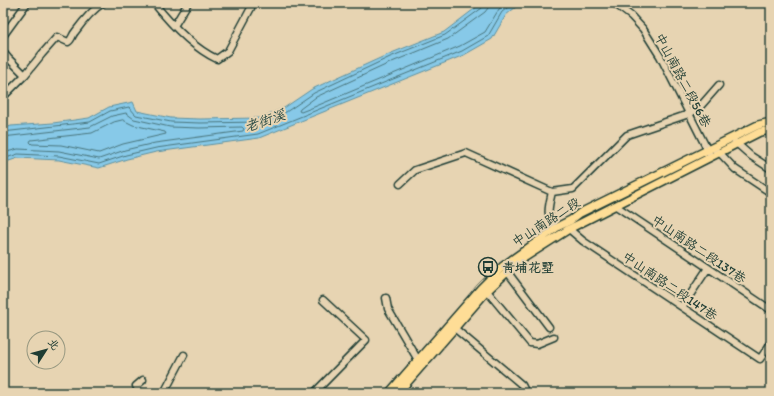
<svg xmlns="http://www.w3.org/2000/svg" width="774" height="396" font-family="Itim,'LXGW WenKai TC',sans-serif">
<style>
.water{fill:#87c9e8;stroke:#5d91a0}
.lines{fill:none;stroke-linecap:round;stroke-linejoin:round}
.shore{stroke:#49757c;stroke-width:1}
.minor-casing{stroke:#1f3d34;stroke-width:9}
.major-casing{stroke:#1f3d34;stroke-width:10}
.minor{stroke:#e7d4b2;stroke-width:6}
.major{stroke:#fedd96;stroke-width:7}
.labels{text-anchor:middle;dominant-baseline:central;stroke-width:4;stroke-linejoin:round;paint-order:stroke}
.street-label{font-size:13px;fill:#1f3d34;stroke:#e7d4b2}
.poi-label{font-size:13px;font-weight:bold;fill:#1f3d34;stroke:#e7d4b2;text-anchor:start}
.water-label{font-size:14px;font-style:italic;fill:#294b46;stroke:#e7d4b2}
</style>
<rect width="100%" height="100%" fill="#e7d4b2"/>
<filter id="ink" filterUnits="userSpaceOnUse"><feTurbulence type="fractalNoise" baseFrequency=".025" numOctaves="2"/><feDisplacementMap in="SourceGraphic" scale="8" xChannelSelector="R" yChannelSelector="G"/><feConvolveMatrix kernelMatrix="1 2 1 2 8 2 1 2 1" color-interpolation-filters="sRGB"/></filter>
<g filter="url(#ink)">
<!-- water -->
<path class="water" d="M482 3H521L506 15 492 39 464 55 259 138 156 152 127 159 99 168 59 160 18 158 3 163V129L11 126 53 123 89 118 109 107 133 102 137 111 171 118 200 119 260 118 284 108 312 89 389 54 444 32Z"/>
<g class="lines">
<!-- shore -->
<path class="shore" d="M489 3 488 8 485 12 448 39 392 62 316 97 300 109 299 111 301 112 314 107 460 46 485 32 499 9 506 3
M123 120 133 125 165 132 166 134 123 144 99 153 61 145 32 144 30 142 31 140 92 133 114 122Z
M3 132 90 122 110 111 129 107 136 115 171 122 200 123 261 122 286 112 314 93 390 57 445 35 482 8 484 3
M3 137 90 127 112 116 126 113 134 119 170 127 199 128 242 127 244 129 243 131 155 143 125 150 99 159 59 151 18 149 3 153
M3 159 18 154 59 156 99 164 126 155 156 148 258 134 462 51 488 36 502 12 514 3"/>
<defs>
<path id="minor" d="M154 3C170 23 193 48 217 59L228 51 251 8V3
M614 3 631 16 643 29 660 56 709 153
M174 26 188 3
M3 36 27 3
M3 52 8 58 25 75
M3 97 25 75 42 54 57 37 68 42C72 40 72 35 75 32 83 21 92 10 103 3
M734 141 751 156 771 169
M712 148 719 152 735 169 771 193
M400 184 415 170 466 153 552 192 573 189 627 135 689 114 698 109 719 85
M552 192C548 209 546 214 555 229
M616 206 771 310
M569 229 583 241 760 359 771 343
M503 266 549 327
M487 291 530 343 537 344 554 337
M386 298 388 309 418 360
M682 307 708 268
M452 326 522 385 526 393
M140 393 136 386 143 380
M164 393 184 355
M314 393 366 340 323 300"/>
<path id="major" d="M389 393 480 289 503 266 559 226 571 220 580 213 758 125 771 122
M398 393 487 291 519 261 569 229 760 132 771 130"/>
</defs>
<!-- minor casing -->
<use href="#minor" class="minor-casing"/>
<!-- major casing -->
<use href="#major" class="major-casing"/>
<!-- minor -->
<use href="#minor" class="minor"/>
<!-- major -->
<use href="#major" class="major"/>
</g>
</g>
<!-- icons -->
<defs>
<symbol id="bus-ring" viewBox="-11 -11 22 22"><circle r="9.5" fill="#e7d4b2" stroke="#1f3d34" stroke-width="1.5"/><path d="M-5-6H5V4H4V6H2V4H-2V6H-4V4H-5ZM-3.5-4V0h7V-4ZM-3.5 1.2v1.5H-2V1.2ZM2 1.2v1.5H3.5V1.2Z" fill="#1f3d34"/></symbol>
</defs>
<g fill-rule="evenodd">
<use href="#bus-ring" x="477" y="256" width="22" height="22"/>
</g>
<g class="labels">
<!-- street labels -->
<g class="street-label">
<text transform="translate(683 80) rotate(62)">中山南路二段56巷</text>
<text transform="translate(546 222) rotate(-33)">中山南路二段</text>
<text transform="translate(699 249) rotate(34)">中山南路二段137巷</text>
<text transform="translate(670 286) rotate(34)">中山南路二段147巷</text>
</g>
<!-- poi labels -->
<g class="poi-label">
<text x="502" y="267">青埔花墅</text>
</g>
<!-- water labels -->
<g class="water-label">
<text transform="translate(265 121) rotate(-19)">老街溪</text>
</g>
</g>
<!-- margin -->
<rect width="774" height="396" fill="none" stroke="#e7d4b2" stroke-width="16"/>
<rect x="8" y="8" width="758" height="380" fill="none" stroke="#1f3d34" stroke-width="1.5" filter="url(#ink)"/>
<!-- north arrow -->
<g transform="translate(46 350) rotate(54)"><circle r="19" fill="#e7d4b2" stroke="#979880"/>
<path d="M0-3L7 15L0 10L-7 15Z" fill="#1f3d34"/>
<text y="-6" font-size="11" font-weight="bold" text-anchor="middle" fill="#1f3d34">北</text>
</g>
</svg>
